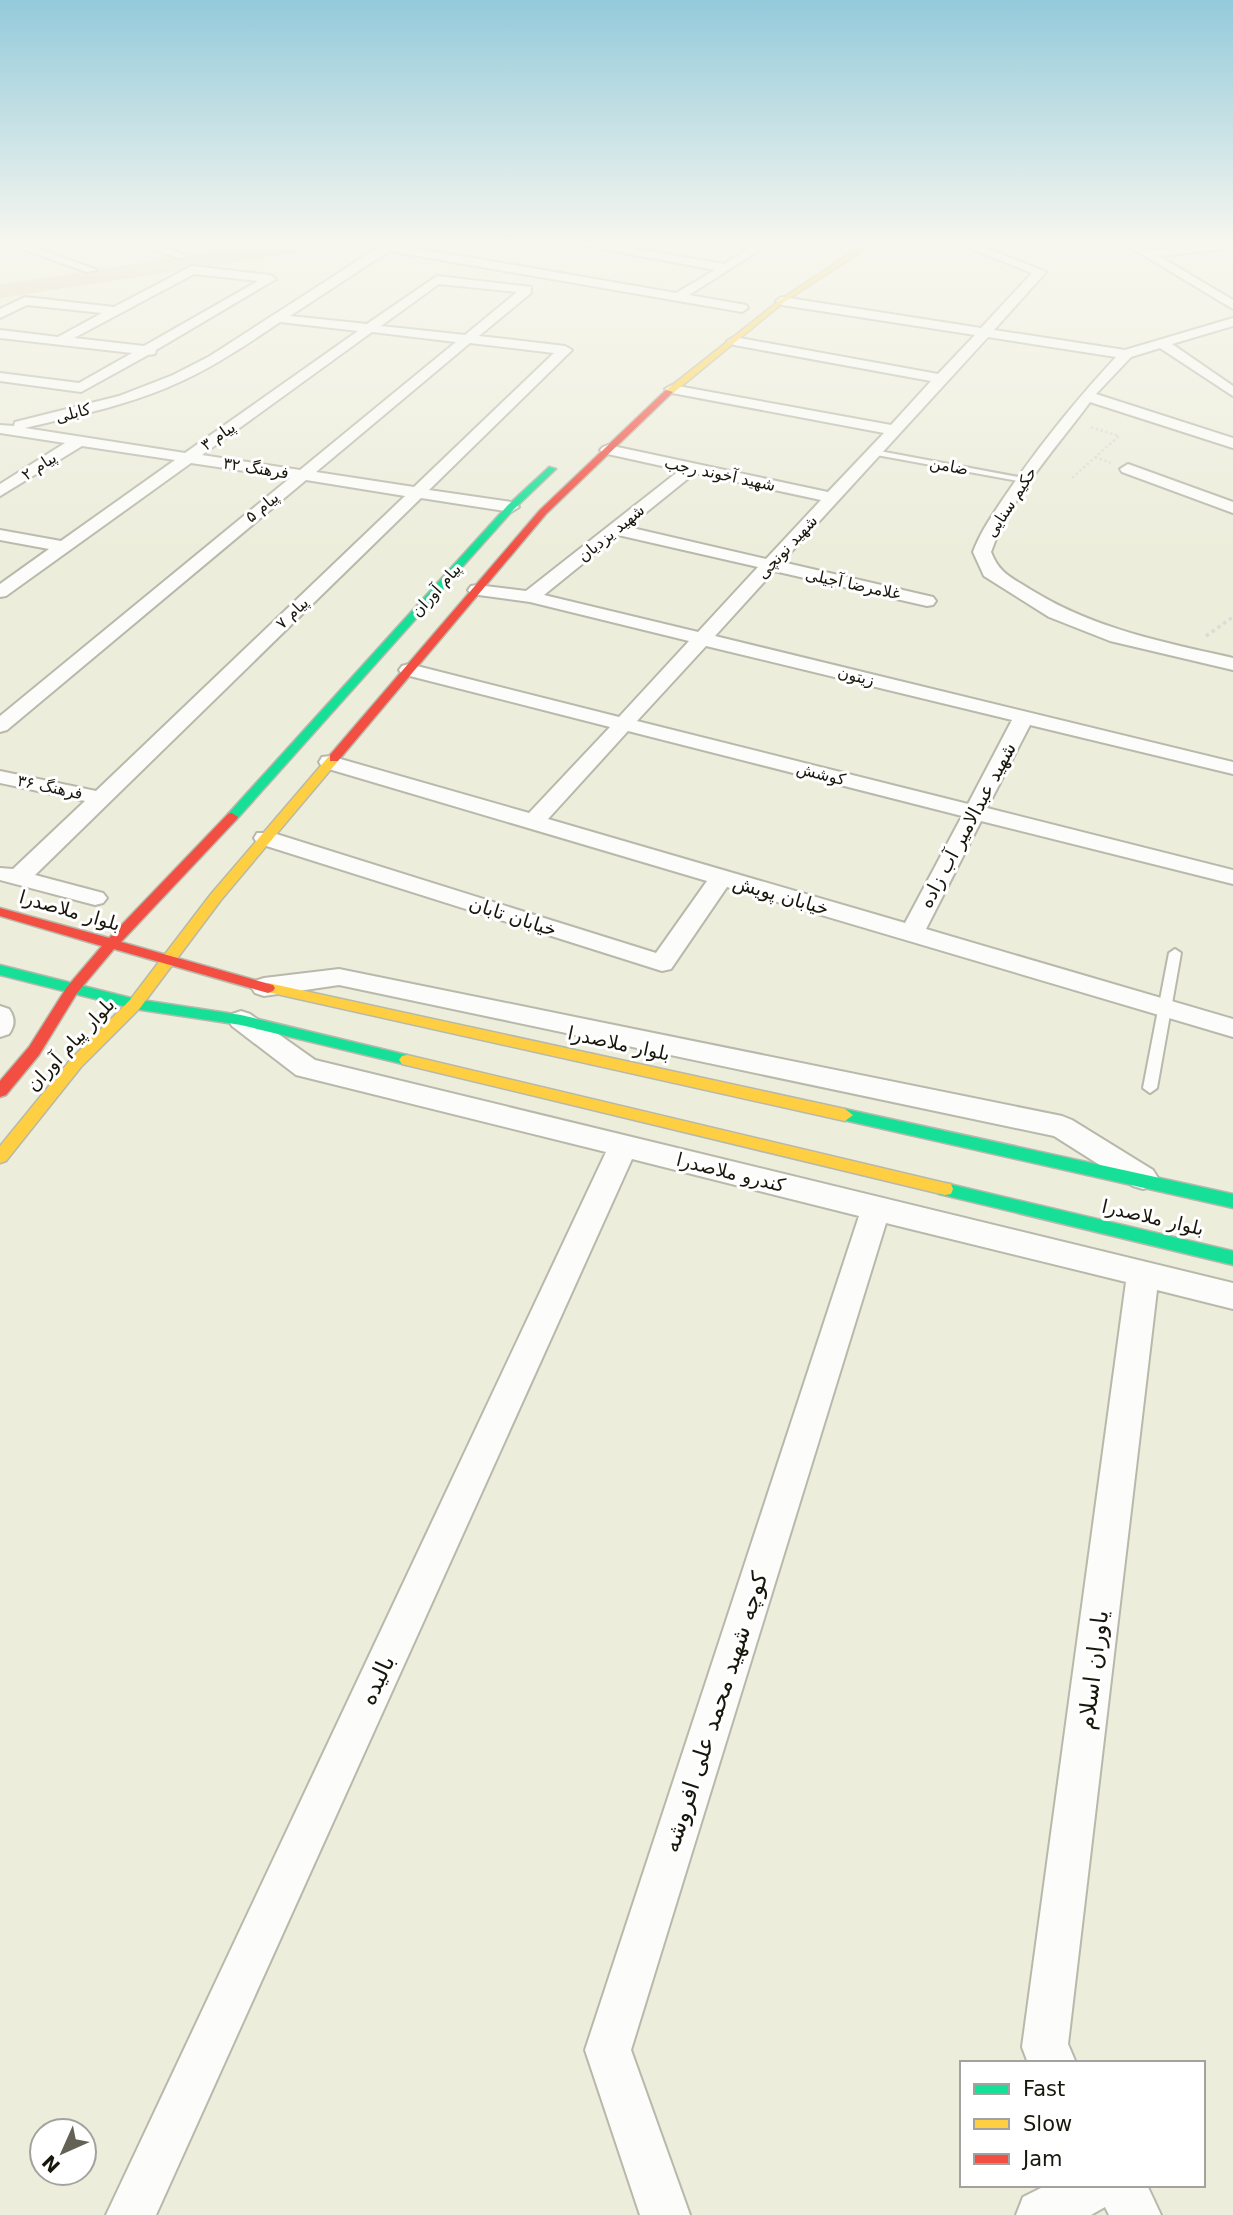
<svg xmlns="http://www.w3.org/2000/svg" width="1233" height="2215" font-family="'DejaVu Sans','Noto Sans Arabic',sans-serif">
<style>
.green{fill:#e5cdb9}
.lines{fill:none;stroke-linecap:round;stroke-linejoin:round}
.lane-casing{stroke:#b8b8ab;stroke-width:4}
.street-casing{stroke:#b8b8ab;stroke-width:4}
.fast-casing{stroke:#b8b8ab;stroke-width:3}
.slow-casing{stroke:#b8b8ab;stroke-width:3}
.jam-casing{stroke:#b8b8ab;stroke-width:3}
.path-far2{stroke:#dcdbd6;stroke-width:2;stroke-dasharray:2.5 2.5;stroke-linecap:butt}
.path-far1{stroke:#dcdbd6;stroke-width:2.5;stroke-dasharray:2.5 2.5;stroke-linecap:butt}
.path{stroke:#dcdbd6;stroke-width:3.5;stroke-dasharray:3.5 3.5;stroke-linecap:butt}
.lane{fill:#fcfcfa;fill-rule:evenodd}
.street{fill:#fcfcfa;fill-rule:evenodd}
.fast{fill:#16e098;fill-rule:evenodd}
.slow{fill:#ffcf43;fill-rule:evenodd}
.jam{fill:#f24e42;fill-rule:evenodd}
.labels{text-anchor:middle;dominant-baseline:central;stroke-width:6;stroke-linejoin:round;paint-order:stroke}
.far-street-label{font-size:16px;fill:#18170c;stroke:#fff}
.street-label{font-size:19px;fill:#18170c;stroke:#fff}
.near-street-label{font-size:23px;fill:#18170c;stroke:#fff}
</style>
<rect width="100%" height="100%" fill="#ededdc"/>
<!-- green -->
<path class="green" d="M280 241H372L0 298V285Z"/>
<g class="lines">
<defs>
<path id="lane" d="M874 450 1024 478 1028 480 1024 482 871 454V450Z
M1175 949 1181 953 1157 1088 1150 1093 1143 1088 1169 953Z"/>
<path id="street" d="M0 241H17L97 270 87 272Z
M128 241H146L187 256 181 259Z
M239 241H256L262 245 256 248Z
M388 241H401L397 245 676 293 715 270 561 241H589L724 264 761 241H774L689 295 746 305 748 308 742 312 389 251 290 316 367 324 437 276 531 287V293L479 336 565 346 572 350 429 490 511 502 519 507 511 512 421 498 35 875 103 893 107 898 103 903 95 905 0 880V868L13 869 85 801 0 783V771L96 791 405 496 306 480 7 730 0 732V716L290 478 191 463 6 596 0 597V584L49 549 0 540V530L61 541 175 460 82 446 0 496V484L65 443 0 433V425L14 426 15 422 119 396 173 375 210 356ZM439 284 517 292 465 335 381 326ZM280 322 358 331 185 453 25 428C79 415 134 404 184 380 218 364 249 343 280 322ZM372 332 456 342 300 470 202 455ZM470 343 554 353 414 487 316 472Z
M952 241H969L1046 272 994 330 1125 350 1233 318V326L1172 344 1233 386V396L1160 348 1131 357 1096 394 1233 438V448L1090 402C1057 447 1009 499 991 552 1000 575 1013 578 1033 591 1095 629 1163 642 1233 658V670L1110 641 1049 617 984 576 973 552C981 531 993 514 1005 496 1038 447 1076 400 1116 357L988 337 782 562 933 597 936 601 933 605 927 606 774 571 715 636 1233 762V774L1030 725 987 808 1233 870V884L981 821 926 929 1233 1019V1037L727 887 671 969 662 971 257 843 254 838 257 833H273L656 953 707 881 322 767 319 762 322 757 330 756 529 813 610 727 402 674 399 670 402 666 409 664 619 717 689 641 530 602 471 594 468 590 471 586 477 585 526 591 680 470 603 453 600 450 603 447 608 445 828 492 884 433 672 393 665 389 672 385 891 425 931 381 734 345 727 341 734 337 938 374 975 335 782 305 776 301 782 297 981 328 1032 273ZM695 473 821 500 766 559 628 527ZM618 535 758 567 698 632 544 595ZM706 646 1012 720 968 804 637 721ZM628 731 962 816 905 923 548 819Z
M1120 241H1134L1149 250 1233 242V248L1159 256 1233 300V309Z
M192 266 270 275 276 279 156 350 155 354 148 355 81 392 0 381V373L79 383 132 353 0 338V330L58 337 102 313 27 305 0 318V309L25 297 114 307ZM194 274 258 281 144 346 74 338Z
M1128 464 1233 502V513L1122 472 1120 469Z
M339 969 1062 1116 1072 1120 1153 1170 1158 1178 1153 1186 1143 1189 1133 1186 1054 1136 339 985 264 996 255 993 251 987 255 981 264 978Z
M0 1006 9 1009C15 1017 15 1026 9 1034L0 1037Z
M241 1011 250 1014 315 1060 1233 1283V1309L1157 1290 1068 2044 1076 2063H1028L1022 2047 1126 1282 886 1223 631 2050 690 2215H640L585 2050 859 1216 632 1159 156 2215H106L606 1152 296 1075 232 1026 228 1020 232 1014Z
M1047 2185H1147L1161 2215H1109L1105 2207 1091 2215H1016L1023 2197Z"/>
<path id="fast" d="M549 467 556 469 514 509 236 820H228V814L508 505Z
M0 965 135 999 241 1015 407 1055 415 1060 407 1065 241 1025 135 1009 0 975Z
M845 1109 1233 1194V1208L839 1119 837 1115Z
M945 1183 1233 1251V1265L939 1194 937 1189 939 1184Z"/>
<path id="slow" d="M869 241H877L784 302 672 394H666V390L780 300Z
M334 754 338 755V761L221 900 140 1008 81 1067 6 1161 0 1163V1146L71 1059 130 1000 211 894 330 755Z
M268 983 845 1109 853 1115 845 1121 263 991 261 988Z
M407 1055 945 1183 951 1184 953 1189 951 1194 945 1195 402 1064 399 1060 402 1056Z"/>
<path id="jam" d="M666 390 673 392 546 514 338 761H330V755L540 510Z
M232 813 238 817 236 820 121 942 273 985 275 988 273 991 268 993 114 949 77 993 39 1055 6 1095 0 1097V1081L29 1047 67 987 102 946 0 916V908L109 938 228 814Z"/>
</defs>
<!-- lane casing -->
<use href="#lane" class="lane-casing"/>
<!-- street casing -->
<use href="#street" class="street-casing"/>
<!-- fast casing -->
<use href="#fast" class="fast-casing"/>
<!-- slow casing -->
<use href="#slow" class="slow-casing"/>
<!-- jam casing -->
<use href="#jam" class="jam-casing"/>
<!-- path-far2 -->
<path class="path-far2" d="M274 247 324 241
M108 273 151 266"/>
<!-- path-far1 -->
<path class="path-far1" d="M1095 457 1111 463
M1072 478 1119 436 1090 427"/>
<!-- path -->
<path class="path" d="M1206 636 1233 617"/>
<!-- lane -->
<use href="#lane" class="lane"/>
<!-- street -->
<use href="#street" class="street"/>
<!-- fast -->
<use href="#fast" class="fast"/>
<!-- slow -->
<use href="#slow" class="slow"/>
<!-- jam -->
<use href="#jam" class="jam"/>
</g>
<!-- sky -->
<linearGradient id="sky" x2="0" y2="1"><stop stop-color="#94cadb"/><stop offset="0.44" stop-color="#f7f7ef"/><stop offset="1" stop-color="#f7f7ef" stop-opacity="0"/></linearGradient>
<rect width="1233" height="552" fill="url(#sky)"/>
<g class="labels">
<!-- far-street labels -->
<g class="far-street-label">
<text transform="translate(73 413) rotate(-15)">کابلی</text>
<text transform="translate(218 436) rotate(-35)">پیام ۳</text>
<text transform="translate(39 466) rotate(-33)">پیام ۲</text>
<text transform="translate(949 466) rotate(11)">ضامن</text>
<text transform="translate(256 468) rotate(9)">فرهنگ ۳۲</text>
<text transform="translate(720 474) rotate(12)">شهید آخوند رجب</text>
<text transform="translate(1011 502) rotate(-57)">حکیم سنایی</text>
<text transform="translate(262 507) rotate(-40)">پیام ۵</text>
<text transform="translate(611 533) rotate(-39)">شهید یزدیان</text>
<text transform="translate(787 547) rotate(-47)">شهید نونچی</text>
<text transform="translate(853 584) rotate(12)">غلامرضا آجیلی</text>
<text transform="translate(436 590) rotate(-48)">پیام آوران</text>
<text transform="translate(292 613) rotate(-44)">پیام ۷</text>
<text transform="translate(856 676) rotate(14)">زیتون</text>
<text transform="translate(821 774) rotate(14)">کوشش</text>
<text transform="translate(50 787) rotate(12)">فرهنگ ۳۶</text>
</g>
<!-- street labels -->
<g class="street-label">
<text transform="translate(967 825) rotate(-62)">شهید عبدالامیر آب زاده</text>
<text transform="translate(781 895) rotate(16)">خیابان پویش</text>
<text transform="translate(70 910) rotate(16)">بلوار ملاصدرا</text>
<text transform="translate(513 916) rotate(18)">خیابان تابان</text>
<text transform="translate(619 1043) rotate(12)">بلوار ملاصدرا</text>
<text transform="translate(70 1044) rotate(-47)">بلوار پیام آوران</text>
<text transform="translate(731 1172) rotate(14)">کندرو ملاصدرا</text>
<text transform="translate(1153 1217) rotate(13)">بلوار ملاصدرا</text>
</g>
<!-- near-street labels -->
<g class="near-street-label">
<text transform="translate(1093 1670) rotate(-83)">یاوران اسلام</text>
<text transform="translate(377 1680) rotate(-65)">بالیده</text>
<text transform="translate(715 1712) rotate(-72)">کوچه شهید محمد علی افروشه</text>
</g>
</g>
<!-- legend -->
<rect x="960" y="2061" width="245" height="126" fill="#ffffff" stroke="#a3a29e" stroke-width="2"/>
<rect x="974" y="2084" width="35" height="10" fill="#16e098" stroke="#a3a29e" stroke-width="2"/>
<text x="1023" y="2096" font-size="21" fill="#18170c">Fast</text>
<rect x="974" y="2119" width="35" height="10" fill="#ffcf43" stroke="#a3a29e" stroke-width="2"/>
<text x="1023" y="2131" font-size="21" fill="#18170c">Slow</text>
<rect x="974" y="2154" width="35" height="10" fill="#f24e42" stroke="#a3a29e" stroke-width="2"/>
<text x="1023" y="2166" font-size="21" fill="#18170c">Jam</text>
<!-- north arrow -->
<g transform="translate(63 2152) rotate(225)"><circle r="33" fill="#ffffff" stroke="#a3a29e" stroke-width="2"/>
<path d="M0-5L12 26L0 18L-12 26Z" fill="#636255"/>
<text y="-10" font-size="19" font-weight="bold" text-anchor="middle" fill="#18170c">N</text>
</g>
</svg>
